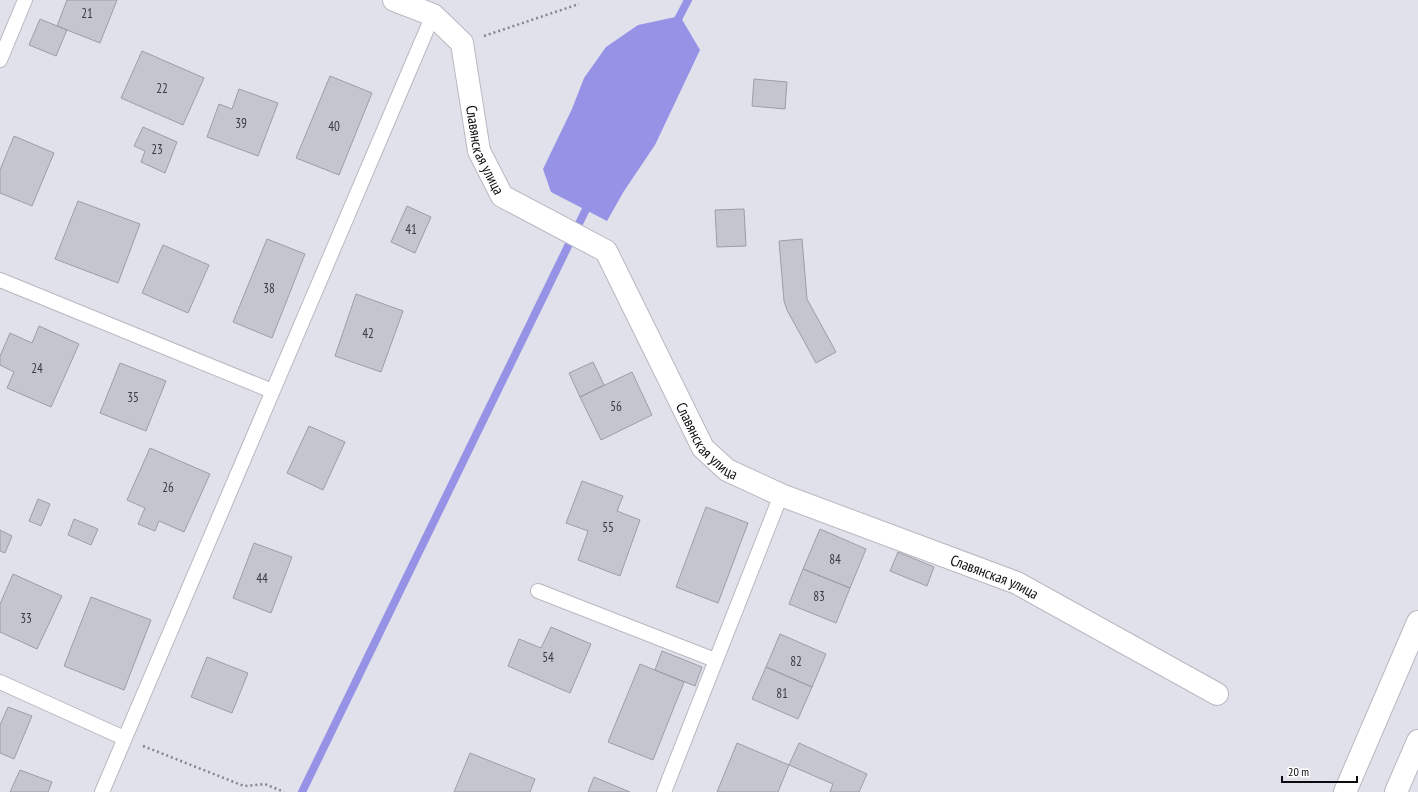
<svg xmlns="http://www.w3.org/2000/svg" width="1418" height="792" font-family="'PT Sans Narrow',sans-serif">
<style>
.water{fill:#9692e6}
.lines{fill:none;stroke-linecap:round;stroke-linejoin:round}
.stream{stroke:#9692e6;stroke-width:8}
.building{fill:#c4c5cf;stroke:#9d9da7}
.service-casing{stroke:#b8b8c2;stroke-width:16}
.minor-casing{stroke:#b8b8c2;stroke-width:24}
.primary-casing{stroke:#b8b8c2;stroke-width:24}
.path{stroke:#85858d;stroke-width:2.5;stroke-dasharray:2 3;stroke-linecap:butt}
.service{stroke:#fff;stroke-width:14}
.minor{stroke:#fff;stroke-width:22}
.primary{stroke:#fff;stroke-width:22}
.labels{text-anchor:middle;dominant-baseline:central;stroke-width:3;stroke-linejoin:round;paint-order:stroke}
.number-label{font-size:13px;fill:#3a3a40}
.street-label{font-size:15px;fill:#0c0c10;stroke:#fff}
</style>
<rect width="100%" height="100%" fill="#e1e1ec"/>
<!-- water -->
<path class="water" d="M680 16 700 50 655 145 624 191 607 221 551 192 543 169 572 109 584 78 606 47 638 25Z"/>
<g class="lines">
<!-- stream -->
<path class="stream" d="M675 25 688 0
M302 792 590 201"/>
</g>
<!-- building -->
<path class="building" d="M67 0H117L100 43 57 26Z
M40 19 67 30 56 56 29 45Z
M142 51 204 78 183 125 121 98Z
M330 76 372 93 339 175 296 158Z
M754 79 787 82 785 109 752 106Z
M239 89 278 103 258 156 207 137 219 104 232 109Z
M143 127 177 142 165 173 141 162 145 151 134 146Z
M14 136 54 153 32 206 0 193V170Z
M78 201 140 224 118 283 55 259Z
M407 206 431 217 415 253 391 242Z
M744 209 746 246 717 247 715 210Z
M267 239 305 254 272 338 233 322Z
M802 239 807 299 836 352 816 363 787 310 784 301 779 241Z
M163 245 209 265 188 313 142 293Z
M356 294 403 311 381 372 335 356Z
M39 326 79 344 51 407 7 388 14 372 0 365V356L10 333 32 343Z
M593 362 604 385 580 397 569 373Z
M120 363 166 381 146 431 100 413Z
M632 372 652 415 601 440 580 397Z
M309 426 345 442 323 490 287 473Z
M150 448 210 474 184 532 159 521 155 531 138 524 145 508 127 500Z
M582 481 623 496 617 511 640 520 620 576 578 560 588 531 566 523Z
M38 499 50 504 41 526 29 521Z
M706 507 748 523 718 603 676 587Z
M74 519 98 529 91 545 68 535Z
M820 529 866 549 850 588 803 569Z
M0 530 12 536 5 553 0 551Z
M254 543 292 557 271 613 233 598Z
M898 552 934 567 927 586 890 571Z
M803 569 850 588 836 623 789 604Z
M13 574 62 596 37 649 0 632V604Z
M91 597 151 620 124 690 64 666Z
M551 627 591 644 570 693 508 666 519 639 541 648Z
M780 634 826 654 812 687 766 667Z
M662 651 702 667 695 686 655 670Z
M207 657 248 673 232 713 191 697Z
M640 664 684 682 653 760 608 742Z
M766 667 812 687 798 719 752 699Z
M8 707 32 716 14 759 0 753V725Z
M737 743 789 765 778 792H717Z
M799 743 867 774 859 792H830L833 784 789 765Z
M470 753 535 779 530 792H454Z
M20 770 52 782 48 792H10Z
M594 777 630 792H588Z"/>
<g class="lines">
<defs>
<path id="service" d="M0 60 25 0
M0 280 272 391
M538 591 715 660
M0 682 124 738
M102 792 433 15
M664 792 781 495"/>
<g id="minor">
<path id="s1" d="M394 0 433 15 462 43 479 151 502 196 606 251 703 448 727 470 781 495 1017 583 1217 694"/>
</g>
<path id="primary" d="M1345 792 1418 622
M1396 792 1418 741"/>
</defs>
<!-- service casing -->
<use href="#service" class="service-casing"/>
<!-- minor casing -->
<use href="#minor" class="minor-casing"/>
<!-- primary casing -->
<use href="#primary" class="primary-casing"/>
<!-- path -->
<path class="path" d="M484 36 579 4
M143 746 244 786 265 784 284 792"/>
<!-- service -->
<use href="#service" class="service"/>
<!-- minor -->
<use href="#minor" class="minor"/>
<!-- primary -->
<use href="#primary" class="primary"/>
</g>
<g class="labels">
<!-- number labels -->
<g class="number-label">
<text x="87" y="13">21</text>
<text x="162" y="88">22</text>
<text x="241" y="123">39</text>
<text x="334" y="126">40</text>
<text x="157" y="149">23</text>
<text x="411" y="229">41</text>
<text x="269" y="288">38</text>
<text x="368" y="333">42</text>
<text x="37" y="368">24</text>
<text x="133" y="397">35</text>
<text x="616" y="406">56</text>
<text x="168" y="487">26</text>
<text x="608" y="527">55</text>
<text x="835" y="559">84</text>
<text x="262" y="578">44</text>
<text x="819" y="596">83</text>
<text x="26" y="618">33</text>
<text x="548" y="657">54</text>
<text x="796" y="661">82</text>
<text x="782" y="693">81</text>
</g>
<!-- street labels -->
<g class="street-label">
<text stroke="none"><textPath href="#s1" startOffset="192">Славянская улица</textPath></text>
<text stroke="none"><textPath href="#s1" startOffset="576">Славянская улица</textPath></text>
<text stroke="none"><textPath href="#s1" startOffset="900">Славянская улица</textPath></text>
</g>
</g>
<!-- scale -->
<path d="M1282 776v6h75v-6" fill="none" stroke="#0c0c10" stroke-width="2"/>
<text x="1288" y="776" font-size="12" fill="#0c0c10" stroke="#ffffff" stroke-width="3" paint-order="stroke">20 m</text>
</svg>
